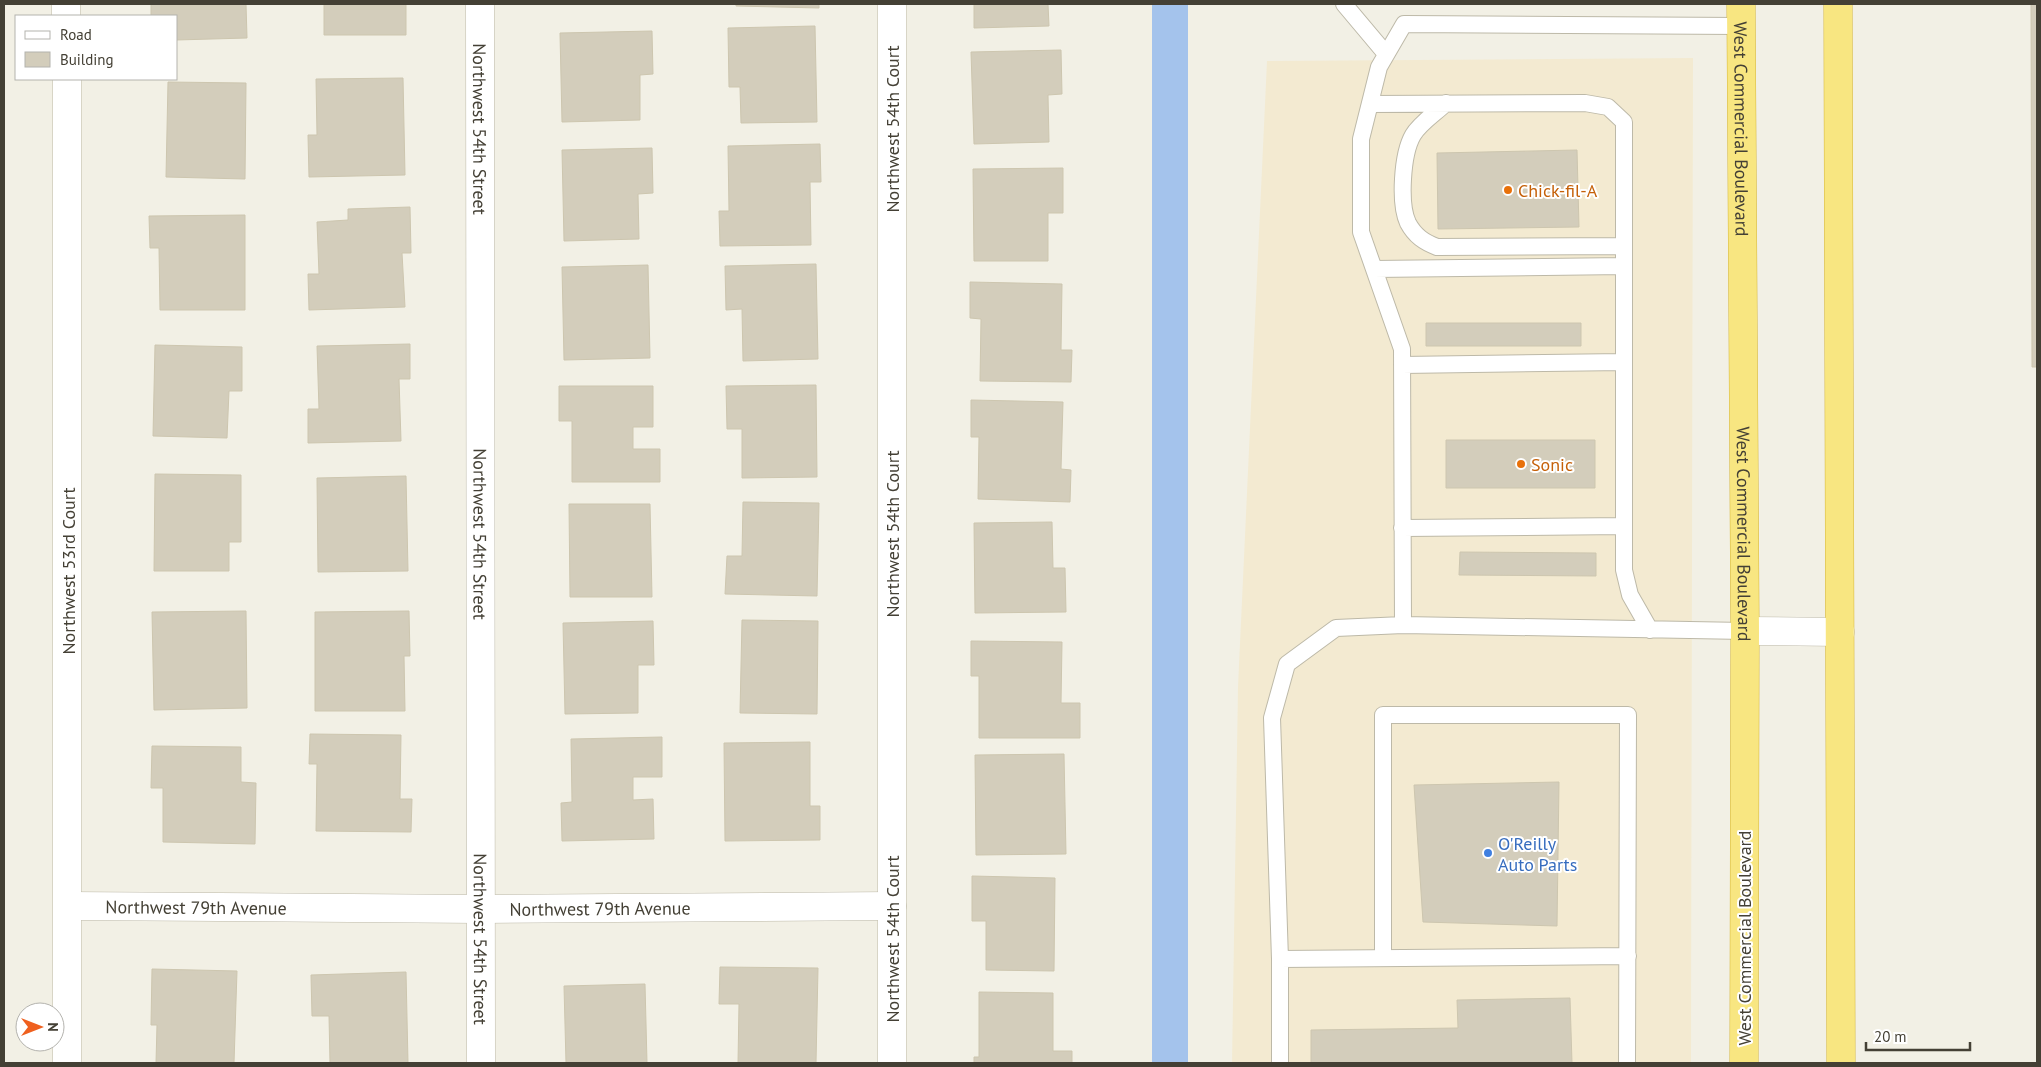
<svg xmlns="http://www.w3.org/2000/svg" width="2041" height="1067" font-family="'PT Sans',sans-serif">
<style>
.commercial{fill:#f3ead1}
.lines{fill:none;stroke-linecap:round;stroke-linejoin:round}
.canal{stroke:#a4c3ec;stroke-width:36}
.building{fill:#d3cdbb;stroke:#cdc6af}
.service-casing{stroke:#bdb9a8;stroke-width:18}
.minor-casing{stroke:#bdb9a8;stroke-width:29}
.trunk-casing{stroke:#d5b63b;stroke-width:29}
.service{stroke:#fff;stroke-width:16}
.minor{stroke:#fff;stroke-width:28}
.trunk{stroke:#f8e681;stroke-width:28}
.food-dot{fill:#e8710a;stroke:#fff;stroke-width:2}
.shop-dot{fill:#3f7fe0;stroke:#fff;stroke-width:2}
.labels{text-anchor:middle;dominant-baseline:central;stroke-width:4;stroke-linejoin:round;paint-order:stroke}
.street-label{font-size:18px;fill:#444035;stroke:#fff}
.food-label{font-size:18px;fill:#c56008;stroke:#fff;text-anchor:start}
.shop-label{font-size:18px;fill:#366cbe;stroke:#fff;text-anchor:start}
</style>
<rect width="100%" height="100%" fill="#f2f0e5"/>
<!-- commercial -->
<path class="commercial" d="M1693 58 1691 1063H1232L1238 687 1267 61Z"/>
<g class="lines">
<!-- canal -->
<path class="canal" d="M1170 4V1063"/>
</g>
<!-- building -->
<path class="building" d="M151 4H246L247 38 176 40V16H151Z
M324 4H406V35H324Z
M736 4H819V8L736 6Z
M974 4H1048L1049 26 974 28Z
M2031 4H2037V367H2032Z
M815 26 817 122 741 123 740 87H729L728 28Z
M652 31 653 74 640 75V120L562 122 560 33Z
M1061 50 1062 94 1048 95 1049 142 974 144 971 52Z
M403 78 405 175 309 177 308 135H317L316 79Z
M168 82 246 83 245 179 166 177Z
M820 144 821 182H810L811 245 720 246 719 211H729L728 146Z
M652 148 653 193 638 194 639 239 564 241 562 150Z
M1577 150 1579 227 1438 229 1437 153Z
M1063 168V213H1048V261H974L973 169Z
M410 207 411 253H402L405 307 309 310 308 274H319L317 222 348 220V209Z
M245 215V310H160L159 248H150L149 216Z
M816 264 818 359 743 361 742 309 726 310 725 266Z
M648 265 650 358 564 360 562 267Z
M970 282 1062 284 1061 350H1072L1071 382 980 381 981 319 970 318Z
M1426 323H1581V346H1426Z
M410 344V379H399L401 441 308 443V409H319L317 346Z
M155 345 242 347V391H229L227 438 153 436Z
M816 385 817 477 742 478V429H727L726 386Z
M559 386H653V427H633V449H660V482H572V421H559Z
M971 400 1063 402 1061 469 1071 470 1070 502 978 499 979 437H971Z
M1446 440H1595V488H1446Z
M155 474 241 475V542H229V571H154Z
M406 476 408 571 318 572 317 478Z
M743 502 819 503 817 596 725 594 727 556H742Z
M569 504H650L652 597H570Z
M1052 522 1053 568H1065L1066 612 975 613 974 523Z
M1460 552 1596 553V576L1459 575Z
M246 611 247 708 154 710 152 612Z
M409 611 410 656H404L405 711H315V612Z
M742 620 818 621 817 714 740 713Z
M653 621 654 665H638V713L565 714 563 623Z
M971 641 1062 642 1061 703H1080V738H979V676H971Z
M310 734 401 735 400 799H412L411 832 316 831 317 764H309Z
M662 737V777H633V800L653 799 654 839 562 841 561 803 572 802 571 739Z
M810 742V806H820V840L725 841 724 743Z
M152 746 241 747V782L256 783 255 844 163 842V788H151Z
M1064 754 1066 854 976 855 975 755Z
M1559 782 1557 926 1423 922 1414 785Z
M972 876 1055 878 1054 971 986 970V921H972Z
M720 967 818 968 816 1063H738L739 1004H719Z
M152 969 237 971 234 1063H156L157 1025H151Z
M406 972 408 1063H330L329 1016H312L311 975Z
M645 984 647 1063H566L564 986Z
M979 992 1053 993V1051H1072V1063H974V1057H979Z
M1570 998 1572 1063H1311V1030L1458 1028 1457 1000Z"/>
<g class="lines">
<defs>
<path id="service" d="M1344 4 1386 54
M1446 103C1436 113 1420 123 1413 135 1402 154 1399 204 1408 223 1415 236 1424 242 1437 247L1624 246
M1370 104 1585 103 1608 107 1624 122V570L1630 595 1650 630
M1374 269 1624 266
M1402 365 1624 362
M1402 528 1624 526
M1403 625 1402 349 1361 232V139L1379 67 1404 24 1741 26
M1383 958V715H1628L1627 1063
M1280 959 1628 956
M1280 1063V959L1272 718 1287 664 1336 628 1403 625 1745 631"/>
<g id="minor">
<path d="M66 4V16"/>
<path id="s1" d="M480 4 481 1063"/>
<path d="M892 4V1063"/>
<path d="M67 79V1063"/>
<path d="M1745 631 1840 632"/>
<path id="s2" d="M68 906 480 909 892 906"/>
</g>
<g id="trunk">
<path id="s3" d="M1741 4 1745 631 1744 1063"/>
<path d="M1838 4 1841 1063"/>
</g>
</defs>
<!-- service casing -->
<use href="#service" class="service-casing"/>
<!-- minor casing -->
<use href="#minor" class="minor-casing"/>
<!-- trunk casing -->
<use href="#trunk" class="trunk-casing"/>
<!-- service -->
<use href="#service" class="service"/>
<!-- minor -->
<use href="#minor" class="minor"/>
<!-- trunk -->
<use href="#trunk" class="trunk"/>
</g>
<!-- markers -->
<g class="food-dot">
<circle cx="1508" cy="190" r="5"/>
<circle cx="1521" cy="464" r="5"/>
</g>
<circle class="shop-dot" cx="1488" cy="853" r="5"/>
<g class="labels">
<!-- street labels -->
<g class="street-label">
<text stroke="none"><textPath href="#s1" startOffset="125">Northwest 54th Street</textPath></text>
<text transform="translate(892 129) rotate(-90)">Northwest 54th Court</text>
<text stroke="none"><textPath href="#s3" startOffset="125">West Commercial Boulevard</textPath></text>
<text stroke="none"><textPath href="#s3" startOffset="530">West Commercial Boulevard</textPath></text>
<text stroke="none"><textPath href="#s1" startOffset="530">Northwest 54th Street</textPath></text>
<text transform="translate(892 534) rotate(-90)">Northwest 54th Court</text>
<text transform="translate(68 571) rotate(-90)">Northwest 53rd Court</text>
<text stroke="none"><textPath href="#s2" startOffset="128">Northwest 79th Avenue</textPath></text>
<text stroke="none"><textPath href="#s2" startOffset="532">Northwest 79th Avenue</textPath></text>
<text transform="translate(1744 938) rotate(-90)">West Commercial Boulevard</text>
<text stroke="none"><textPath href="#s1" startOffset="935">Northwest 54th Street</textPath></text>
<text transform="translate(892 939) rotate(-90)">Northwest 54th Court</text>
</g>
<!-- food labels -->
<g class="food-label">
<text x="1518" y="190">Chick-fil-A</text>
<text x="1531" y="464">Sonic</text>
</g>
<!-- shop labels -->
<g class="shop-label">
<text x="1498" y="843">O'Reilly<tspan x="1498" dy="21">Auto Parts</tspan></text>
</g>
</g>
<!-- border -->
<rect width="2041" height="1067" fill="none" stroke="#444035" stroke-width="10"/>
<!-- legend -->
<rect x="15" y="15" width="162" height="65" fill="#ffffff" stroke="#b4b3ae"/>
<rect x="25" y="31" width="25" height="8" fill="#ffffff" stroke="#b4b3ae"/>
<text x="60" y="40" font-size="15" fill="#444035">Road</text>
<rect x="25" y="52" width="25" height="15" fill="#d3cdbb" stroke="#b4b3ae"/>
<text x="60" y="65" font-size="15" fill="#444035">Building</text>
<!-- north arrow -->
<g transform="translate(40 1027) rotate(90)"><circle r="24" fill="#ffffff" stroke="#b4b3ae"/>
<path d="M0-4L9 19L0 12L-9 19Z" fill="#ef601e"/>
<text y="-8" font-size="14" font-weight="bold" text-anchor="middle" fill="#444035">N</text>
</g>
<!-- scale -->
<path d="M1866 1042v8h104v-8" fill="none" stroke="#444035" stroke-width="2.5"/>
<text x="1874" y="1042" font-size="15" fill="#444035" stroke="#ffffff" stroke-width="4" paint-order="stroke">20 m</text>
</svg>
